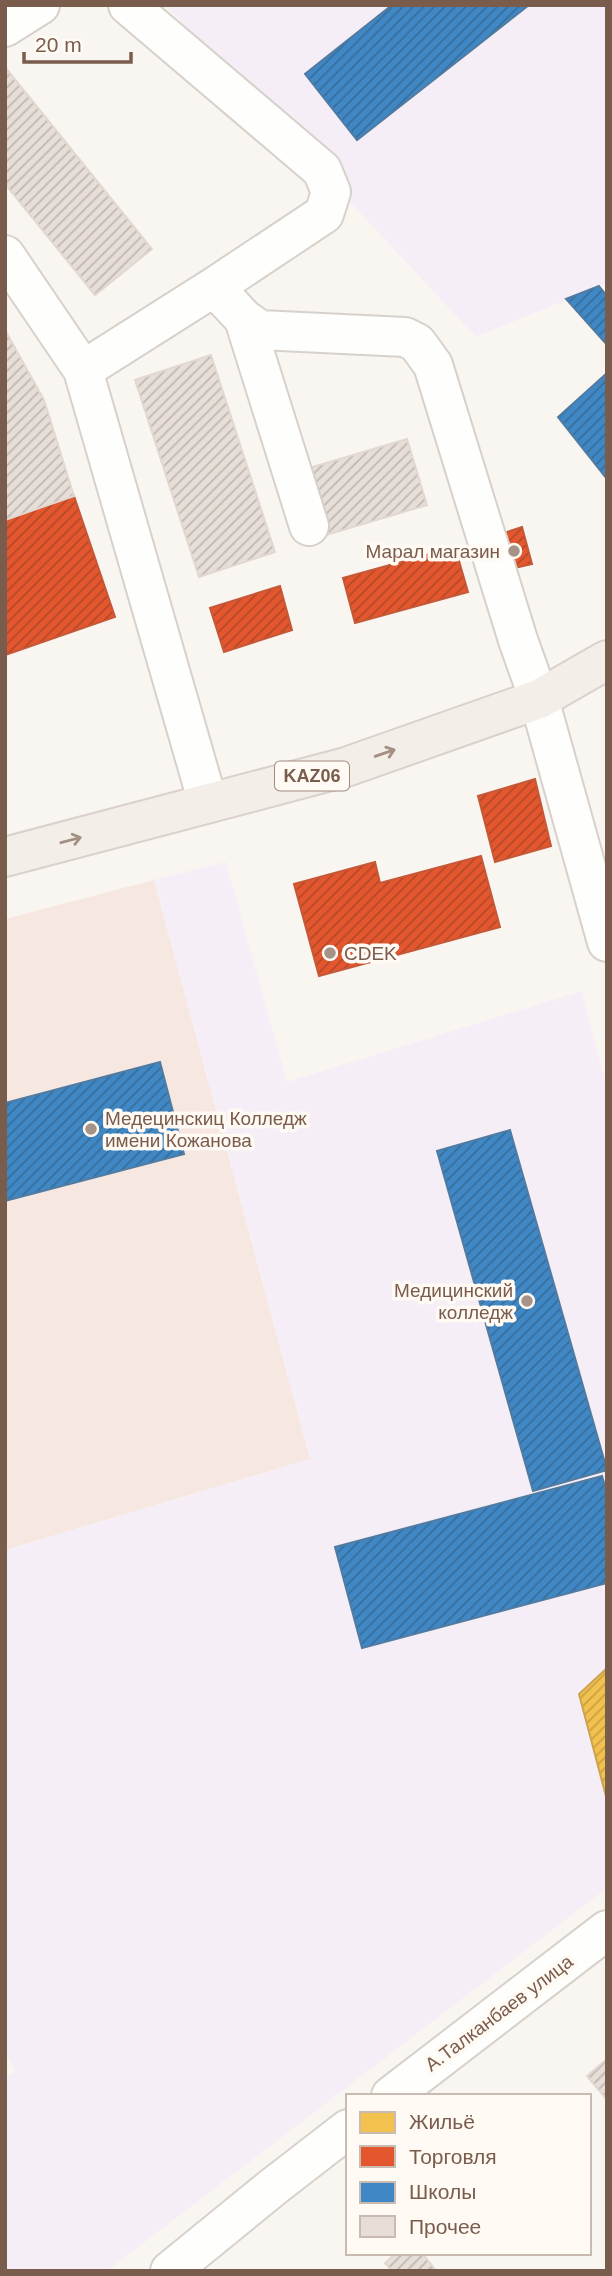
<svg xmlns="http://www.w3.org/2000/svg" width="612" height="2276" font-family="Helvetica,sans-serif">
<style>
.commercial{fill:#f6e8e1}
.education{fill:#f6eef6}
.homes{fill:url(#homes-hatch);stroke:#cea34e;stroke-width:2}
.shops{fill:url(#shops-hatch);stroke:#c45837;stroke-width:2}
.schools{fill:url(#schools-hatch);stroke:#517ba1;stroke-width:2}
.building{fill:url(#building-hatch);stroke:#e2d8d2;stroke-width:2}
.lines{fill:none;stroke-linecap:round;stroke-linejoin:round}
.minor-casing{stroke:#d7d1cb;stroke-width:42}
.major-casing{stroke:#dad1cc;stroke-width:42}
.minor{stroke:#fefefd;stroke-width:38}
.major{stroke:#f3eee8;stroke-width:38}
.oneway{stroke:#a48f83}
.poi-dot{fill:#a69286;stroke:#fffaf3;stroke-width:2.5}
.labels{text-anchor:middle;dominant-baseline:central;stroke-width:7;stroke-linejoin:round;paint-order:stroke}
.shield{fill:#fffaf3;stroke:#a28b7f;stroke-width:2}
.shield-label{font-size:18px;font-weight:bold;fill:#7a5c4d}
.poi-label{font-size:19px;fill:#7a5c4d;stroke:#fffaf3;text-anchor:end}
.street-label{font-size:19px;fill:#7a5c4d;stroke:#fffaf3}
</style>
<defs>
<pattern id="homes-hatch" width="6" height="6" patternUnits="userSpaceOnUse" patternTransform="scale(1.75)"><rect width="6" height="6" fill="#f2c14e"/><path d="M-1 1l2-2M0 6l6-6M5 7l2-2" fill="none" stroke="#c9a043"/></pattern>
<pattern id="shops-hatch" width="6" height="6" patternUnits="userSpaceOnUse" patternTransform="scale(1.75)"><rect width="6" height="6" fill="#e4572e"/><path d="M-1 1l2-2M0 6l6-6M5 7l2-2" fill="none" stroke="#b44828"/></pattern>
<pattern id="schools-hatch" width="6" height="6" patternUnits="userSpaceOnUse" patternTransform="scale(1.75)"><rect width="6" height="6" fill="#3f88c5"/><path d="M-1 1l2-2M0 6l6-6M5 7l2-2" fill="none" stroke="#386d9a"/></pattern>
<pattern id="building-hatch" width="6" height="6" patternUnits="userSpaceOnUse" patternTransform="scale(1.75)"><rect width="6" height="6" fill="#e6ded7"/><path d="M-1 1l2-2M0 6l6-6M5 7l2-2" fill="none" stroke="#bfb7b1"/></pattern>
</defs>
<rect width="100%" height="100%" fill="#f9f5f0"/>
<!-- commercial -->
<path class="commercial" d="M154 880 310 1459 5 1550V919Z"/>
<!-- education -->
<path class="education" d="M166 5H607V283L476 337Z
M226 862 287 1082 582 991 607 1089V1668L579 1694 607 1800V1888L107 2271H5V2077L15 2072 5 2051V1550L310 1459 154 880Z"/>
<!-- homes -->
<path class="homes" d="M607 1668V1800L579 1694Z"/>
<!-- shops -->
<path class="shops" d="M74 496 115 617 5 655V520Z
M522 527 532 564 510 569 501 534Z
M455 547 468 592 355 623 343 578Z
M280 586 292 630 224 652 210 608Z
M535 779 551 846 495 862 478 796Z
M481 856 500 927 319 976 294 884 375 862 380 883Z"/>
<!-- schools -->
<path class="schools" d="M392 5H529L357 140 305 74Z
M599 286 607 296V345L566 299Z
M607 373V479L558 417Z
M160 1062 184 1154 5 1201V1103Z
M510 1130 607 1470 533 1491 437 1151Z
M602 1476 607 1493V1583L362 1648 335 1547Z"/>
<!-- building -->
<path class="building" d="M5 67 152 249 95 295 5 184Z
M5 330 44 400 74 496 5 520Z
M211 355 275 552 199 577 135 380Z
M407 439 427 505 326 535 306 469Z
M607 2059V2100L587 2076Z
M396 2253H422L434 2268 431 2271H392L385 2263Z"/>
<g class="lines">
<defs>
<path id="minor" d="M5 27 40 5
M5 255 83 370 208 803
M214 287 244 319 260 330 405 337 417 343 433 365 518 640 539 699 607 942
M244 319 309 526
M83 370 214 287 324 214 331 192 322 170 128 5
M391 2096 607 1930
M170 2271 273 2187 348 2129"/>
<path id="major" d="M5 857 346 767 539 699 607 660"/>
</defs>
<!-- minor casing -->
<use href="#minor" class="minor-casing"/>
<!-- major casing -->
<use href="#major" class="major-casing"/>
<!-- minor -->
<use href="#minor" class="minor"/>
<!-- major -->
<use href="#major" class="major"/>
</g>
<!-- one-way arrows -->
<defs><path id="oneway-shaft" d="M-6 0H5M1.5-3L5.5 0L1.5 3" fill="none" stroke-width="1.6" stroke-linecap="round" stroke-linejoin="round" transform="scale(1.75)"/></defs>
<g class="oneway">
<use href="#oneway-shaft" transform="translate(385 753) rotate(-19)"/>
<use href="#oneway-shaft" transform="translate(71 840) rotate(-15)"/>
</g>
<!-- markers -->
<g class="poi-dot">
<circle cx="514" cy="551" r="7"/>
<circle cx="330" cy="953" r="7"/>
<circle cx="91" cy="1129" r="7"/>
<circle cx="527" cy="1301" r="7"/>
</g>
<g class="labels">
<!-- shield labels -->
<rect class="shield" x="275" y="761.5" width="74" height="29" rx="5"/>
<g class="shield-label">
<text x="312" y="776">KАZ06</text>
</g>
<!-- poi labels -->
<g class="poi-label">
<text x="500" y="551">Марал магазин</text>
<text x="344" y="953" text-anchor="start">CDEK</text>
<text x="105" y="1118" text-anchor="start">Медецинскиц Колледж<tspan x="105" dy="22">имени Кожанова</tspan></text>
<text x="513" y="1290">Медицинский<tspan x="513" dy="22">колледж</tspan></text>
</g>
<!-- street labels -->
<g class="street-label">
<text transform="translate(499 2013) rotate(-37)">А.Талканбаев улица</text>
</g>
</g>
<!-- border -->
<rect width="612" height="2276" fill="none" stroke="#7a5c4d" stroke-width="14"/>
<!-- legend -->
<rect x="346" y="2094" width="245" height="161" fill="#fffaf3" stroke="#cabbb1" stroke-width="2"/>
<rect x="360" y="2112" width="35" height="21" fill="#f2c14e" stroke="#cabbb1" stroke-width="2"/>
<text x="409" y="2129" font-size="21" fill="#7a5c4d">Жильё</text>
<rect x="360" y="2146" width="35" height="21" fill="#e4572e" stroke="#cabbb1" stroke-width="2"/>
<text x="409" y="2164" font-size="21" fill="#7a5c4d">Торговля</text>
<rect x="360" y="2182" width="35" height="21" fill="#3f88c5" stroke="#cabbb1" stroke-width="2"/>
<text x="409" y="2199" font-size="21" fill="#7a5c4d">Школы</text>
<rect x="360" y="2216" width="35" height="21" fill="#e6ded7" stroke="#cabbb1" stroke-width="2"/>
<text x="409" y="2234" font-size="21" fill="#7a5c4d">Прочее</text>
<!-- scale -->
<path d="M24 52v10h107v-10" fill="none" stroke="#7a5c4d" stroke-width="3.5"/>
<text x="35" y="52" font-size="21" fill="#7a5c4d" stroke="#fffaf3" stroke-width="5" paint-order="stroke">20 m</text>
</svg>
